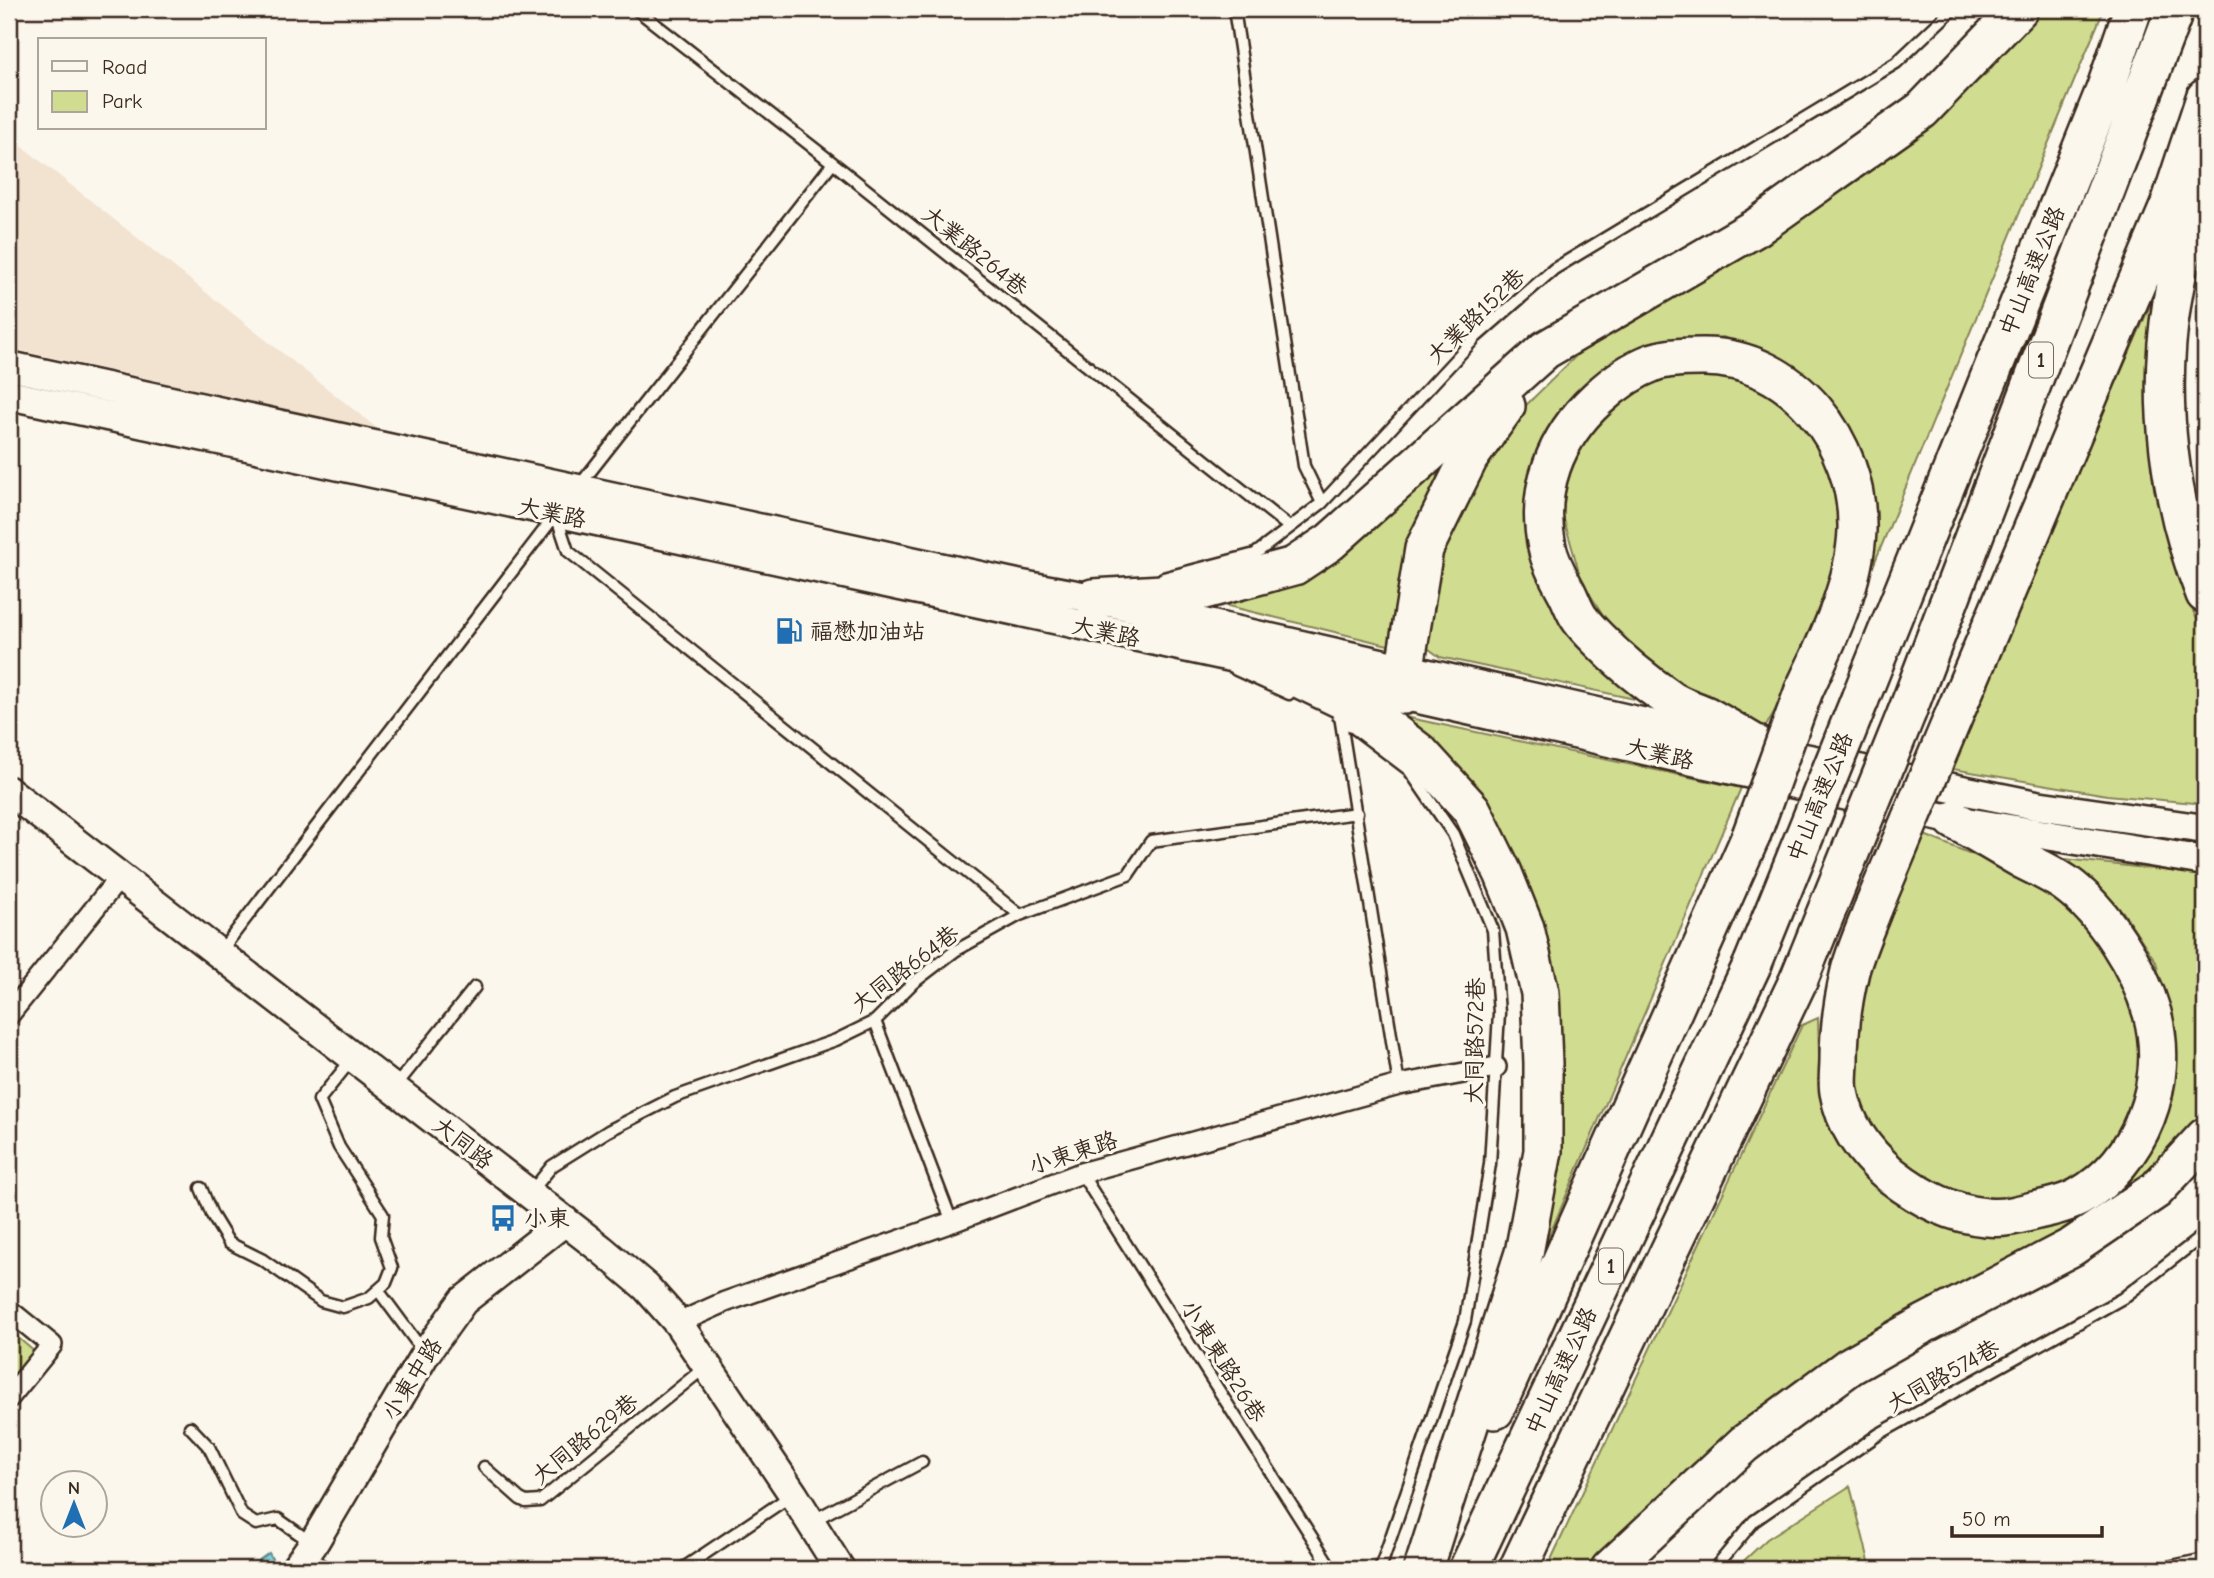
<svg xmlns="http://www.w3.org/2000/svg" width="2214" height="1578" font-family="'Comic Neue','LXGW WenKai TC',sans-serif">
<style>
.built{fill:#f2e2d0}
.green{fill:#d0dc8f;stroke:#868356;stroke-width:2}
.water{fill:#80d1d7;stroke:#648e8d;stroke-width:2}
.lines{fill:none;stroke-linecap:round;stroke-linejoin:round}
.lane-casing{stroke:#3b2a1e;stroke-width:15}
.street-casing{stroke:#3b2a1e;stroke-width:24}
.secondary-casing{stroke:#3b2a1e;stroke-width:33}
.highway-casing{stroke:#3b2a1e;stroke-width:42}
.lane{stroke:#fbf7ec;stroke-width:10}
.street{stroke:#fbf7ec;stroke-width:19}
.secondary{stroke:#fbf7ec;stroke-width:28}
.highway{stroke:#fbf7ec;stroke-width:37}
.highway-bridge-casing{stroke:#3b2a1e;stroke-width:42;stroke-linecap:butt}
.highway-bridge{stroke:#fbf7ec;stroke-width:37}
.labels{text-anchor:middle;dominant-baseline:central;stroke-width:6;stroke-linejoin:round;paint-order:stroke}
.shield{fill:#fbf7ec;stroke:#75685c;stroke-width:2}
.shield-label{font-size:21px;font-weight:bold;fill:#3b2a1e}
.street-label{font-size:23px;fill:#3b2a1e;stroke:#fbf7ec}
.poi-label{font-size:23px;fill:#3b2a1e;stroke:#fbf7ec;text-anchor:start}
</style>
<rect width="100%" height="100%" fill="#fbf7ec"/>
<filter id="ink" filterUnits="userSpaceOnUse"><feTurbulence type="fractalNoise" baseFrequency=".0143" numOctaves="2"/><feDisplacementMap in="SourceGraphic" scale="14" xChannelSelector="R" yChannelSelector="G"/><feConvolveMatrix kernelMatrix="1 2 1 2 8 2 1 2 1" color-interpolation-filters="sRGB"/></filter>
<g filter="url(#ink)">
<!-- built -->
<path class="built" d="M9 136 378 429 9 348Z"/>
<!-- green -->
<path class="green" d="M2040 9H2104L1852 617 1871 489 1841 411 1785 366 1723 337 1652 351 1587 394 1531 531 1653 703 1440 657 1422 644 1442 550 1503 428 1583 349 1630 324 1860 179 1987 73Z
M2163 276 2147 418 2154 489 2183 591 2205 635V804L2107 795 1947 768Z
M1740 372 1801 404 1833 469 1846 536 1812 645 1765 728 1668 682 1619 640 1582 582 1560 506 1571 453 1607 408 1672 373Z
M1434 472 1440 481 1398 591 1392 646 1216 603Z
M1405 717 1741 788 1534 1271 1558 1141 1561 1031 1530 911 1461 775Z
M1917 832 2028 877 2089 927 2137 1010 2141 1091 2098 1165 2050 1189 2005 1199 1954 1194 1907 1168 1873 1130 1851 1095 1852 990Z
M2057 858 2205 875V1115L2193 1131 2117 1206 1922 1310 1693 1464 1592 1569H1554L1548 1566 1802 1025 1818 1018 1820 1093 1840 1137 1976 1234 2044 1229 2092 1204 2149 1149 2173 1100 2172 1032 2156 962 2123 912Z
M9 1330 36 1353 9 1385Z
M1850 1486 1871 1569H1735L1767 1539Z"/>
<!-- water -->
<path class="water" d="M269 1553 277 1569H251L255 1563Z"/>
<g class="lines">
<defs>
<path id="lane" d="M636 9 833 163 1289 527
M1234 9 1304 466 1322 503
M579 486 833 163
M557 518 568 551 1020 915
M1163 578 1255 554 1322 503 1476 337 1554 269 1896 63 1953 9
M1236 670 1289 694
M1338 716 1409 770 1453 834 1493 930 1499 1013 1490 1164 1465 1321 1380 1569
M1340 716 1399 1085
M220 952 554 517
M875 1021 952 1222
M394 1088 475 987
M1081 1173 1332 1569
M201 1188 212 1215 229 1243 263 1260 321 1301 343 1307 369 1298 386 1283 392 1268 381 1237 383 1215 339 1147 319 1100 352 1059
M531 1192 552 1166 608 1131 675 1097 836 1040 875 1021 913 983 955 951 1020 915 1128 875 1151 841 1357 813
M378 1290 423 1351
M190 1427 209 1447 242 1515 256 1524 278 1519 312 1543
M484 1467 520 1499 526 1502 540 1501 704 1368
M814 1520 922 1462
M307 1554 327 1569
M682 1569 792 1495
M1714 1569 1754 1521 1879 1434 2123 1298 2205 1234
M2158 1569 2205 1559"/>
<path id="street" d="M9 1015 119 878
M9 1310 52 1345 9 1398
M678 1323 725 1302 952 1222 1081 1173 1399 1085 1496 1067"/>
<path id="secondary" d="M9 366 1017 584 1093 598 1765 750 2036 805 2205 829
M9 395 1273 666 1954 820 2205 861
M9 791 601 1249 646 1287 678 1323 793 1494 840 1569
M295 1569 313 1544 425 1354 463 1301 565 1221"/>
<path id="highway" d="M2202 178C2190 218 2179 260 2172 302 2156 400 2169 503 2205 594
M1093 598 1197 592 1294 566 1330 542 1545 350 1757 227 1922 110 2019 9
M1273 666 1364 710 1420 753 1472 810 1503 873 1525 928 1540 993 1543 1063V1151L1524 1253 1423 1569
M1404 695 1405 667 1424 549 1469 458 1506 406
M1860 699 2105 90 2133 9
M1907 712 2175 9
M1952 720 2170 204 2205 98
M1765 750C1745 738 1725 726 1705 715 1694 710 1682 707 1671 700 1645 682 1620 662 1598 639 1592 633 1585 626 1580 619 1574 611 1571 600 1566 591 1559 578 1550 562 1547 547 1535 490 1555 438 1597 399 1613 384 1632 370 1654 362 1669 357 1686 357 1702 357 1793 356 1859 442 1857 530 1855 585 1827 641 1804 690
M1874 906C1866 927 1856 949 1850 971 1843 1000 1839 1030 1839 1060 1839 1070 1837 1082 1839 1092 1845 1126 1865 1153 1891 1175 1919 1197 1950 1214 1986 1217 2003 1219 2018 1215 2033 1211 2048 1208 2066 1204 2079 1197 2141 1161 2171 1082 2152 1013 2139 968 2104 911 2065 883 2052 874 2037 867 2023 860 2000 847 1978 833 1954 820
M1495 1410 1751 836
M1468 1569 1753 963
M1518 1569 1799 979
M1610 1569 1744 1444 1850 1366 1922 1325 2072 1247 2156 1190 2205 1137"/>
</defs>
<!-- lane casing -->
<use href="#lane" class="lane-casing"/>
<!-- street casing -->
<use href="#street" class="street-casing"/>
<!-- secondary casing -->
<use href="#secondary" class="secondary-casing"/>
<!-- highway casing -->
<use href="#highway" class="highway-casing"/>
<!-- lane -->
<use href="#lane" class="lane"/>
<!-- street -->
<use href="#street" class="street"/>
<!-- secondary -->
<use href="#secondary" class="secondary"/>
<!-- highway -->
<use href="#highway" class="highway"/>
<defs>
<path id="highway-bridge" d="M1751 836 1804 690
M1874 906 1952 720
M1753 963 1860 699
M1799 979 1907 712"/>
</defs>
<!-- highway-bridge casing -->
<use href="#highway-bridge" class="highway-bridge-casing"/>
<!-- highway-bridge -->
<use href="#highway-bridge" class="highway-bridge"/>
</g>
</g>
<!-- icons -->
<defs>
<symbol id="fuel-bare" viewBox="-9 -9 18 18"><path d="M-5.5-6h7V0h2V4h1.3V-2.5L3-4.5l.8-.8L6-3V5H2.5V1h-1V6h-7ZM-4.2-4.7v3.2H.2V-4.7Z" fill="#1f6fb2" stroke="#fbf7ec" stroke-width="2.5" paint-order="stroke"/></symbol>
<symbol id="bus-bare" viewBox="-9 -9 18 18"><path d="M-5-6H5V4H4V6H2V4H-2V6H-4V4H-5ZM-3.5-4V0h7V-4ZM-3.5 1.2v1.5H-2V1.2ZM2 1.2v1.5H3.5V1.2Z" fill="#1f6fb2" stroke="#fbf7ec" stroke-width="2.5" paint-order="stroke"/></symbol>
</defs>
<g fill-rule="evenodd">
<use href="#fuel-bare" x="770" y="612" width="38" height="38"/>
<use href="#bus-bare" x="484" y="1199" width="38" height="38"/>
</g>
<g class="labels">
<!-- shield labels -->
<g class="shield">
<rect x="2029" y="342.5" width="24" height="35" rx="5"/>
<rect x="1599" y="1248.5" width="24" height="35" rx="5"/>
</g>
<g class="shield-label">
<text x="2041" y="360">1</text>
<text x="1611" y="1266">1</text>
</g>
<!-- street labels -->
<g class="street-label">
<text transform="translate(975 251) rotate(39)">大業路264巷</text>
<text transform="translate(2032 271) rotate(-68)">中山高速公路</text>
<text transform="translate(1476 316) rotate(-44)">大業路152巷</text>
<text transform="translate(552 513) rotate(12)">大業路</text>
<text transform="translate(1106 632) rotate(12)">大業路</text>
<text transform="translate(1660 754) rotate(13)">大業路</text>
<text transform="translate(1820 797) rotate(-68)">中山高速公路</text>
<text transform="translate(905 969) rotate(-37)">大同路664巷</text>
<text transform="translate(1475 1041) rotate(-89)">大同路572巷</text>
<text transform="translate(463 1143) rotate(38)">大同路</text>
<text transform="translate(1073 1153) rotate(-18)">小東東路</text>
<text transform="translate(1223 1361) rotate(58)">小東東路26巷</text>
<text transform="translate(1561 1371) rotate(-65)">中山高速公路</text>
<text transform="translate(1943 1376) rotate(-29)">大同路574巷</text>
<text transform="translate(412 1379) rotate(-58)">小東中路</text>
<text transform="translate(585 1439) rotate(-39)">大同路629巷</text>
</g>
<!-- poi labels -->
<g class="poi-label">
<text x="810" y="631">福懋加油站</text>
<text x="524" y="1218">小東</text>
</g>
</g>
<!-- margin -->
<rect width="2214" height="1578" fill="none" stroke="#fbf7ec" stroke-width="35"/>
<rect x="18" y="18" width="2179" height="1543" fill="none" stroke="#3b2a1e" stroke-width="2.5" filter="url(#ink)"/>
<!-- legend -->
<rect x="38" y="38" width="228" height="91" fill="#fbf7ec" stroke="#aea59a" stroke-width="2"/>
<rect x="52" y="61" width="35" height="10" fill="#fbf7ec" stroke="#aea59a" stroke-width="2"/>
<text x="102" y="74" font-size="21" fill="#3b2a1e">Road</text>
<rect x="52" y="91" width="35" height="21" fill="#d0dc8f" stroke="#aea59a" stroke-width="2"/>
<text x="102" y="108" font-size="21" fill="#3b2a1e">Park</text>
<!-- north arrow -->
<g transform="translate(74 1504)"><circle r="33" fill="#fbf7ec" stroke="#aea59a" stroke-width="2"/>
<path d="M0-5L12 26L0 18L-12 26Z" fill="#1f6fb2"/>
<text y="-10" font-size="19" font-weight="bold" text-anchor="middle" fill="#3b2a1e">N</text>
</g>
<!-- scale -->
<path d="M1952 1526v10h150v-10" fill="none" stroke="#3b2a1e" stroke-width="3.5"/>
<text x="1962" y="1526" font-size="21" fill="#3b2a1e" stroke="#fbf7ec" stroke-width="5" paint-order="stroke">50 m</text>
</svg>
